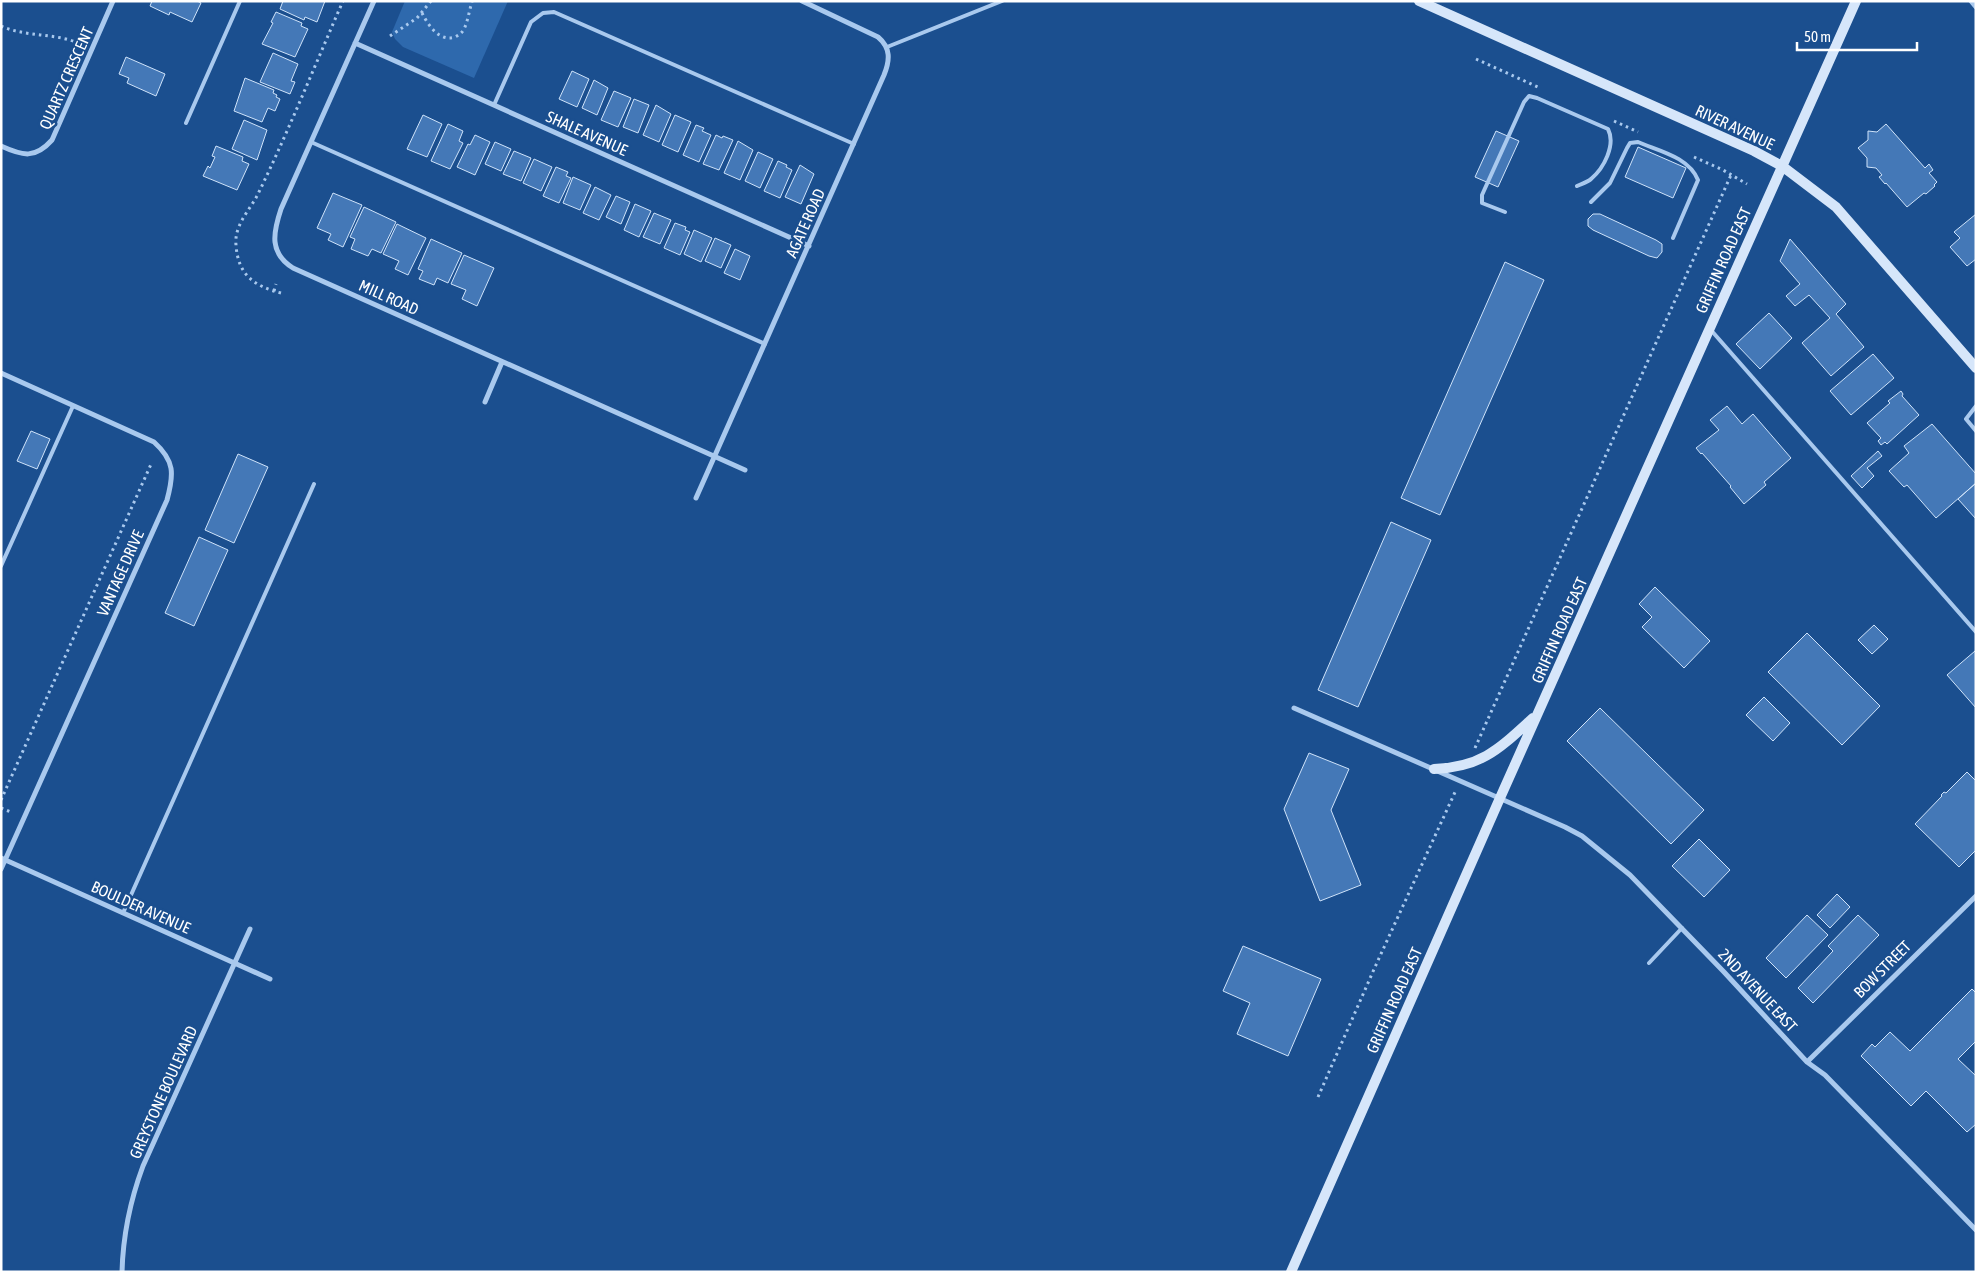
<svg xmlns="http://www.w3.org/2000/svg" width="1977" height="1273" font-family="'Asap Condensed',sans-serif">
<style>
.green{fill:#2e69ad}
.building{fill:#4478b7;stroke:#cfe3fa}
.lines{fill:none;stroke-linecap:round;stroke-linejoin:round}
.path{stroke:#a9c9ee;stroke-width:3;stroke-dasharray:2.5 4;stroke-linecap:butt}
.lane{stroke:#a9c9ee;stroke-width:4}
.street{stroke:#a9c9ee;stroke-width:5}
.secondary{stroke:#d6e6fa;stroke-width:10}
.labels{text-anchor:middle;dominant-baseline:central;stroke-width:5;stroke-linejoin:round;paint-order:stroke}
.street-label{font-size:16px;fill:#fff;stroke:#1b4f8f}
</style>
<rect width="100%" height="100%" fill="#1b4f8f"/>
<!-- green -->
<path class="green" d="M405 1H508L474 78 403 47 395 39 392 32Z"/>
<!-- building -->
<path class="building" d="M152 1H197L201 3 192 22 170 12 169 15 150 6Z
M283 1H325L317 22 305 17 304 20 280 9Z
M276 12 302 23 301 26 308 29 295 57 262 44 273 23 271 22Z
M273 53 298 64 291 81 295 82 290 94 260 82Z
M126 57 165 74 156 96 127 83 129 78 119 74Z
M572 71 589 79 577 107 559 99Z
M245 78 274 90 273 93 277 95 276 97 280 99 275 111 268 108 262 122 234 111Z
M594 80 608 88 597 115 582 108Z
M614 91 631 98 618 127 601 120Z
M634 99 649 105 638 133 623 127Z
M656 105 671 114 659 142 643 135Z
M423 115 442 124 427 157 407 149Z
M675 115 691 122 678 152 662 145Z
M244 120 267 130 257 160 232 149Z
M448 124 463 131 459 141 463 143 450 169 431 161Z
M1886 124 1925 168 1929 164 1933 170 1929 173 1937 182 1934 185 1935 186 1926 194 1924 193 1907 207 1886 183 1885 184 1879 177 1882 175 1876 168 1867 167V158L1858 148 1868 140V131L1877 132Z
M696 125 704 128 702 131 711 135 699 162 683 155Z
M1496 131 1519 141 1498 187 1475 177Z
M475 135 490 142 475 175 457 167 468 144 470 145Z
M716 135 722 138 723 136 733 140 719 170 703 164Z
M738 141 753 150 740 180 724 173Z
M495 142 511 149 501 171 485 164Z
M216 146 243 157 242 161 249 164 237 190 203 176 208 166 210 168 215 157 212 156Z
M1638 147 1686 168 1673 198 1625 177Z
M514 151 531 158 521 181 503 174Z
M758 152 773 159 760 188 745 181Z
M534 159 552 167 541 191 523 183Z
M778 161 787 165 786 167 792 170 780 198 764 191Z
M800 165 814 174 801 204 785 197Z
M556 167 568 172 566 176 571 178 559 203 543 196Z
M573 177 591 185 580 210 563 203Z
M595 187 611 195 599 220 583 213Z
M333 193 362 205 343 247 328 240 331 234 317 228Z
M616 196 630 202 621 224 606 217Z
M635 204 651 211 639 237 624 230Z
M364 207 396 222 381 253 372 249 368 256 351 249 355 239 350 237Z
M654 213 671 220 660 244 643 237Z
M1593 214H1600L1656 240 1662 244V252L1657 258 1649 256 1593 230 1588 226V219Z
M1976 214V259L1967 266 1950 247 1960 238 1954 232Z
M675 223 686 227 685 230 690 232 680 255 664 248Z
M397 224 426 238 408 275 395 269 399 261 383 254Z
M694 230 712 238 701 262 684 254Z
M715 238 731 245 721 268 705 261Z
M431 239 462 253 448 283 437 278 434 285 419 279 423 271 418 269Z
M1790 239 1846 304 1836 314 1864 347 1831 376 1802 343 1830 318 1809 295 1795 306 1786 296 1800 284 1780 261Z
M735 249 750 256 740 280 724 273Z
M464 255 494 268 477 306 462 299 466 290 451 284Z
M1505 262 1544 280 1440 515 1401 498Z
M1769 313 1792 338 1760 369 1736 344Z
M1873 354 1894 378 1851 415 1830 391Z
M1901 391 1903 394 1902 396 1919 415 1887 444 1885 442 1881 445 1878 441 1881 438 1867 423 1890 403 1888 401Z
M1727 406 1742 424 1753 414 1791 458 1764 482 1766 485 1744 504 1730 487 1731 486 1702 453 1701 454 1696 448 1719 430 1710 420Z
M1932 424 1976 474V483L1936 518 1907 485 1904 487 1889 471 1909 453 1904 446Z
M31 431 50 439 37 469 17 461Z
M1878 451 1882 456 1867 468 1874 476 1862 488 1851 476Z
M238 454 268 467 234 543 205 530Z
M1976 483V519L1958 499Z
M1391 522 1431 540 1358 707 1318 690Z
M199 537 228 550 194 626 165 613Z
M1655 587 1710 641 1684 668 1642 627 1652 617 1639 604Z
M1874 625 1888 639 1872 654 1858 640Z
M1807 633 1880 706 1842 745 1768 672Z
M1975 651 1976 652V708L1947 675Z
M1764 697 1790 723 1773 741 1746 715Z
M1600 708 1704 810 1671 844 1567 741Z
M1309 753 1349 769 1331 810 1361 885 1320 901 1284 809Z
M1967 772 1976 781V850L1959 867 1915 824 1942 796 1941 795 1944 792 1946 793Z
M1699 839 1730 870 1704 897 1672 866Z
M1837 894 1850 907 1830 928 1817 915Z
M1807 915 1828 935 1786 978 1766 958Z
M1858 915 1879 935 1813 1003 1798 988 1833 951 1828 946Z
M1243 946 1321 979 1288 1056 1237 1034 1250 1003 1223 991Z
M1972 989 1976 993V1041L1958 1059 1976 1076V1124L1967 1132 1926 1091 1911 1106 1861 1056 1872 1044 1875 1047 1890 1032 1910 1051Z"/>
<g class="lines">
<!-- path -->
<path class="path" d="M422 13C428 25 439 42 455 37 459 35 462 33 464 29 468 21 469 11 472 2
M1 26C28 38 56 32 83 45
M390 36 417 18 431 1
M1476 59 1540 88
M1614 121 1638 132
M1694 157 1723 170 1747 184
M274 291 276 284
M281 293C254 286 238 275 236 245 234 225 250 210 258 194 289 130 315 65 343 1
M1475 748 1731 175
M1 800 152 462
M1 808 13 813
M1318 1097 1375 967 1456 790"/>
<!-- lane -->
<path class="lane" d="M887 47 1002 1
M494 105 531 22 543 13 554 12 854 144
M186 123 240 1
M311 142 765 344
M1591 202 1610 183 1627 148 1630 143 1638 142C1659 151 1689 157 1698 180L1673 238
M1505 212 1482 203V195L1524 102 1529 96 1537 98 1608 129C1616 145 1604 168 1591 179 1588 182 1581 184 1577 186
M1710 329 1976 632
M1976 406 1966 419 1976 431
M1 566 73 406
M123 913 314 484
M1649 963 1682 928"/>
<!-- street -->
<path class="street" d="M374 1 281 209C273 233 269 253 293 268L745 470
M1971 1 1976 7
M355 43 809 246
M1 146C23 156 35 159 52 140L113 1
M1 373 154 442C175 461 174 474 167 500L1 869
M485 402 502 362
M696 498 884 75C890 60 891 48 878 37L802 1
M1294 708 1565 827 1582 836 1630 875 1724 972 1807 1062 1825 1075 1976 1230
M1 858 270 979
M1807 1062 1976 896
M122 1272C123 1234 130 1201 143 1166L250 929"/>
<!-- secondary -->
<path class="secondary" d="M1419 1 1754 151 1782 166 1836 207 1976 368
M1434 769C1482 767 1499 749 1533 718
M1291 1272 1500 798 1856 1"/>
</g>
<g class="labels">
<!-- street labels -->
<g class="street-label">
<text transform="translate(66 78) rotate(-66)">QUARTZ CRESCENT</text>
<text transform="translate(1735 127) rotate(25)">RIVER AVENUE</text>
<text transform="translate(587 133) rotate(24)">SHALE AVENUE</text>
<text transform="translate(805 223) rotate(-66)">AGATE ROAD</text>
<text transform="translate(1723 260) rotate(-66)">GRIFFIN ROAD EAST</text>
<text transform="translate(389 297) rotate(24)">MILL ROAD</text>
<text transform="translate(120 573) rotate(-66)">VANTAGE DRIVE</text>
<text transform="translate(1559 630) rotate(-66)">GRIFFIN ROAD EAST</text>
<text transform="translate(141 907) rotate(24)">BOULDER AVENUE</text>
<text transform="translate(1882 969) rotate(-45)">BOW STREET</text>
<text transform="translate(1758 990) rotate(47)">2ND AVENUE EAST</text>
<text transform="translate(1394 1000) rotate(-66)">GRIFFIN ROAD EAST</text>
<text transform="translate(163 1092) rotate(-66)">GREYSTONE BOULEVARD</text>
</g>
</g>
<!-- border -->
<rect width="1977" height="1273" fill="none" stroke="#ffffff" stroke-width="5"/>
<!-- scale -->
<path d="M1797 42v8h120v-8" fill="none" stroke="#ffffff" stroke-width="2.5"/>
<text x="1804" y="42" font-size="15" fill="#ffffff" stroke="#1b4f8f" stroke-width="4" paint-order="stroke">50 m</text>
</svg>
